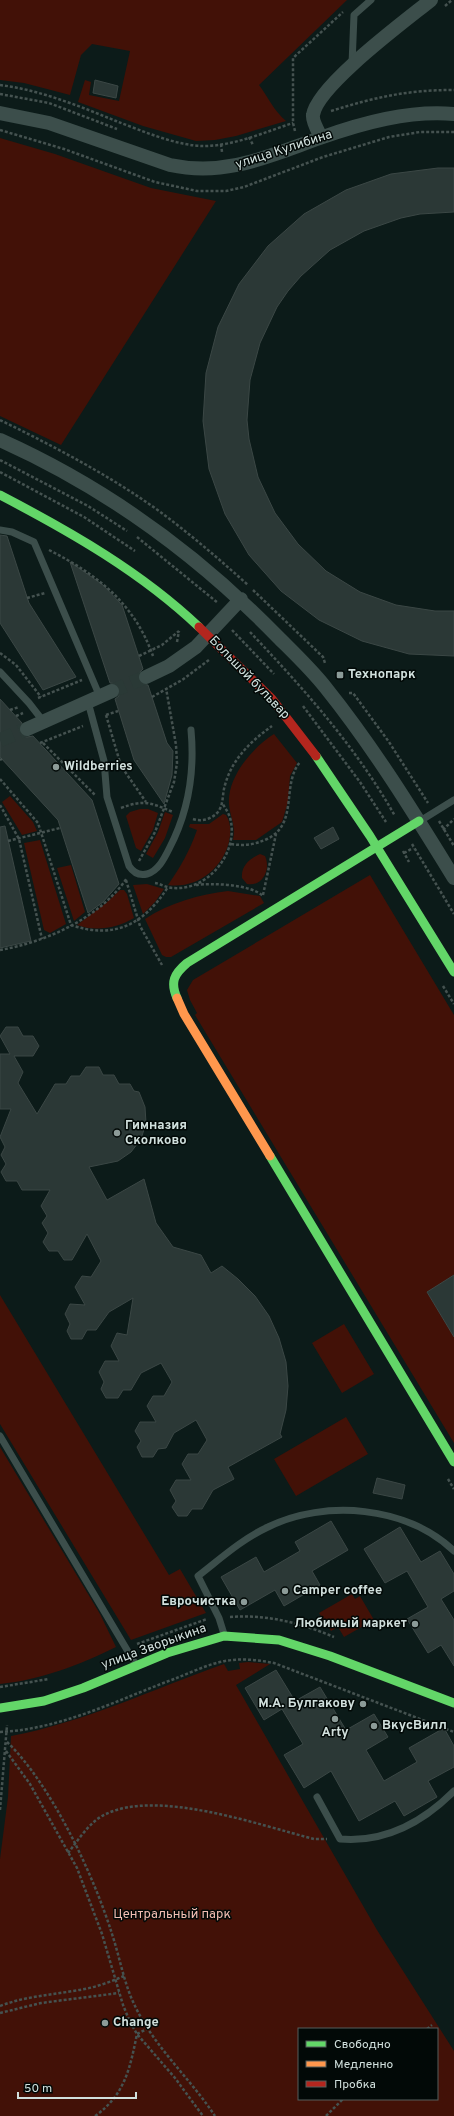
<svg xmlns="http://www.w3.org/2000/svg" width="454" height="2116" font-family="Overpass,sans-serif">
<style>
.green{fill:#421107;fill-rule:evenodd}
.building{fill:#2b3836;stroke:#3b4745}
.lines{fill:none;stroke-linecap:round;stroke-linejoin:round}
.street-tunnel{stroke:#2a3936;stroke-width:14;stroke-dasharray:14 7;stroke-linecap:butt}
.path{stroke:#455250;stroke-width:2.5;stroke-dasharray:3 2;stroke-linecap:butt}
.lane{stroke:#3c4e4b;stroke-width:7}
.street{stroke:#3c4e4b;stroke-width:14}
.fast{stroke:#63d668;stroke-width:9}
.slow{stroke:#ff974d;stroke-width:9}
.jam{stroke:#b3261e;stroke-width:9}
.poi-dot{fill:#8c9b98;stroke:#020907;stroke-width:1.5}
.labels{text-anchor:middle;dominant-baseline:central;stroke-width:3;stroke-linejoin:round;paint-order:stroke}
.street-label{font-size:13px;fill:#d1e0dd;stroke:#020907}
.poi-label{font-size:13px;font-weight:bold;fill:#d1e0dd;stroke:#020907;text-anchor:start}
.park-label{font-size:13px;fill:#f2beb3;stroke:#020907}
</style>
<rect width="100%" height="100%" fill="#0c1b19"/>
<!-- green -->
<path class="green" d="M0 0H347L259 85C268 97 274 111 286 121L236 136 215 140 196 141 143 126 78 102 85 80 91 82 89 95 119 101 130 51 92 44 81 55 70 95 24 83 0 80Z
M0 138 55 154 151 188 216 201 61 445 0 416Z
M274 734 297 763 290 776 288 802 282 822 256 840H233C236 824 230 818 229 804 227 777 253 747 274 734Z
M10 796 33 822 37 831 22 835 2 802Z
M140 809H148L158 813 153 830 141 851 136 848 126 816 130 812Z
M165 812 173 815 165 838 153 858 146 854 158 832Z
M223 814 226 815C231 822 231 833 229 842 222 869 197 889 168 885 180 868 190 850 197 830L189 827 190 824H209Z
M40 840 66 924 50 933 44 930 24 843Z
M260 854 265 856C271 869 263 887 247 884L242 878C241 866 249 859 260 854Z
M71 865 85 912 74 921 57 868Z
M370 875 454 1015V1443L195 1015 197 1013 190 1000 187 990 193 980Z
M147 884 164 889 155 902 143 914 133 885Z
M120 890H124L127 894 134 918C117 928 96 932 77 925L106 903Z
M228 891 260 896 264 903 171 957H166L162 955 145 919C169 903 200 894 228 891Z
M0 1295 169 1575 180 1569 206 1613 131 1640 0 1424Z
M344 1324 374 1374 342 1393 312 1343Z
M346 1417 368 1454 296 1496 274 1459Z
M0 1447 100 1614 116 1647C80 1665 40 1680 0 1684Z
M352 1594 355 1599 360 1596 374 1620 344 1637 338 1627 331 1631 319 1613Z
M248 1662 270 1664 236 1685 377 1930 454 2051V2116H0V1859L8 1797 11 1736C85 1722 153 1689 224 1664L228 1671 240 1669 239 1663ZM299 2029H437V2099H299Z"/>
<!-- building -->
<path class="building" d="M95 80 118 86 116 98 93 93Z
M438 168H454V212L420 214 401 218 364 231 330 250 301 276 288 291 277 307 260 343 250 380 247 420 249 439 258 477 275 513 298 544 326 571 360 592 396 605 435 611H454V656L409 654 362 641 319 620 281 591 249 555 225 514 209 469 203 421 206 373 218 327 239 284 268 246 304 214 346 190 391 174Z
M0 535 7 536 29 603 76 677 43 690 0 623Z
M70 562 103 585 122 605 143 669 139 673 138 680 142 684 148 685 167 743 173 751 172 775 164 804 134 760 115 699 119 696 120 688 117 684 110 683Z
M0 699 22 723 19 729 22 736 27 737 33 736 92 800 119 884 103 902 88 913 58 820 0 757Z
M5 826 31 941 0 948V827Z
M333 827 339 839 321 849 314 838Z
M6 1027H18L23 1036H33L39 1046 33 1056H14L23 1072 18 1083 37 1114 55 1084H66L71 1076H80L86 1067H99L103 1075H114L119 1084H130L134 1091 139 1092 145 1107 146 1123 141 1139 131 1152 118 1161 89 1167 107 1200 144 1179 156 1223 173 1247 201 1255 211 1273 222 1266 238 1279 255 1296 269 1316 279 1338 286 1362 288 1386 286 1410 280 1434 282 1437 228 1467 234 1479 213 1490 202 1509H192L187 1516H178L172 1507 176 1501 170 1490 176 1480H191L182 1464 188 1454H198L207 1440 196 1420 174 1433 166 1448 158 1449 153 1457H142L137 1447 141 1441 135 1431 140 1422H156L147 1406 153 1396H164L172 1382 161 1363 141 1373 131 1390H123L118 1398H106L101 1389 104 1382 99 1372 105 1361H119L111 1346 117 1333 127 1335 133 1298 109 1312 96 1330H87L82 1339H71L67 1331 70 1324 65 1314 70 1304 85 1305 75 1287 82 1276 91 1277 101 1261 87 1234 72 1260H64L58 1251H49L43 1242 48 1233 42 1223 47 1216 41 1206 50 1190H22L17 1181H6L1 1172 6 1164 1 1155 5 1147 0 1137 11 1109H0V1054H10L0 1036Z
M454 1275V1337L427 1292Z
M377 1478 405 1485 402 1499 373 1493Z
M331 1521 348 1550 312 1571 320 1585 284 1606 275 1590 240 1610 221 1577 256 1557 264 1572 300 1551 295 1542Z
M400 1527 421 1562 440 1551 454 1574V1591L441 1599 454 1620V1666L441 1645 428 1653 407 1619 428 1607 407 1571 385 1583 364 1549Z
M276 1670 295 1701 320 1687 346 1730 374 1714 388 1737 366 1750 384 1781 417 1762 409 1748 444 1728 454 1746V1767L428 1781 437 1797 404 1816 395 1801 359 1821 331 1771 304 1788 284 1755 303 1744 282 1709 264 1720 245 1688Z"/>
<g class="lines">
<!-- street-tunnel -->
<path class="street-tunnel" d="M112 691 146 677
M0 740 27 729"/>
<!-- path -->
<path class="path" d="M445 6 452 0
M0 85C40 90 79 106 116 121 142 131 177 146 204 146 234 146 265 132 293 123
M0 94 49 103 117 129
M331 111C376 97 407 90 454 90
M0 130 64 149 155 182 197 191H226L244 187 323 157 389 137 420 132H454
M295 131 293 123V58L343 12
M249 137 253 145
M221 144 222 152
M0 420C55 447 109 475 159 511 190 534 219 559 248 585
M0 460 88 506 127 531
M0 472 84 517 135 551
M137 537 218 603
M49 550C98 575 134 603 153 656
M253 590 323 657 325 663
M27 598 45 593
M232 630 274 674
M250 632C304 689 356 747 395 816
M177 642 179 631
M0 653 16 665 41 697
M139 656 162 645 179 631
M349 693H353L389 742 428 803
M152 697 182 680 209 660
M38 698 82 680
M303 706 360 782 386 822
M10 710 19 707
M106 715 121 766 146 802
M106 715 118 711
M16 716 23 713
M40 743 83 726
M43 743 96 796
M0 760 2 759
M0 779 38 823 71 925C115 940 144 924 168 887
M0 805 19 839 42 939
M121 808C145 799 151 803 173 812
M193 819C202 822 212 819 218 812 224 804 222 794 225 785 232 759 251 741 272 726
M439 821 454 846
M443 830 454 819
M8 841 60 828
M231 844C244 846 254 845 267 839 299 824 281 785 300 762
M412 844 454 914
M403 851 409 862
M404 853 413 848
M139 861 155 832 174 782 177 763 176 745 166 688
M126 880 140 926 162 965
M155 883C161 884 167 888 173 888 207 891 237 855 231 822 230 815 226 809 222 803
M196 885C213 883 250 884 263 896
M263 895 276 834
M0 950C46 942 100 918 127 878
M443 986 454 1004
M448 1479 454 1489
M230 1617C266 1614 301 1623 334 1637
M137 1644 207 1619
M0 1687 49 1679
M0 1732C62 1729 117 1700 174 1679 190 1673 208 1664 225 1661 242 1658 258 1660 274 1663L454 1732
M7 1742C51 1784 94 1876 112 1934 120 1958 124 1984 135 2006 155 2048 190 2078 215 2116
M6 1751 30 1784 77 1868 102 1934 123 2005 130 2022 137 2034 175 2078 203 2116
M0 1810 7 1725
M68 1853C79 1839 90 1821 106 1814 158 1789 259 1825 314 1839H327
M0 2006C26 1996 52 1995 79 1990 94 1988 110 1982 124 1976
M0 2013 41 2003 119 1993
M427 2029 432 2025
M95 2116C125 2095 130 2068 137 2034L147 2029
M326 2116 343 2099"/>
<!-- lane -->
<path class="lane" d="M352 64 354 15 371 0
M0 530 12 532 34 542 100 697
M0 672 29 703 43 721
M88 702 104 761 107 797 129 866C133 872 139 876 147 874 158 871 164 859 169 849 189 811 195 773 191 730
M420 821 454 800
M0 1436 136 1665
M224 1634 219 1618 198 1576C220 1559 242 1539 268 1527 325 1499 407 1506 454 1551
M317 1797 340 1839C386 1843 423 1822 454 1791"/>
<!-- street -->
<path class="street" d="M0 113 49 123 170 165C226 177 269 156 320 138 362 123 409 110 454 114
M321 137C318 131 312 121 313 115 317 86 405 21 431 0
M0 440C105 487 198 555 278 637 294 653 312 670 326 688 374 748 414 813 454 878
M146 677 169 666 196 647 241 599
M27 729 112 691"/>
<!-- fast -->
<path class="fast" d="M0 495C71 532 141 572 199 627
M316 756 370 836 454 972
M177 998C170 982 174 974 187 963L419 821
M270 1156 454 1462
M0 1708 44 1701 83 1688 167 1653 224 1636 279 1640 330 1656 454 1703"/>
<!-- slow -->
<path class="slow" d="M177 998 184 1014 270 1156"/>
<!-- jam -->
<path class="jam" d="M199 627 272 699 316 756"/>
</g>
<!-- markers -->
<g class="poi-dot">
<rect x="336" y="671" width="8" height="8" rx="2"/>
<circle cx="56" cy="767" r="4"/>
<circle cx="117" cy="1133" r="4"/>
<circle cx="285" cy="1591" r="4"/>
<circle cx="244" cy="1602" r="4"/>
<circle cx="415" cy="1624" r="4"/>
<circle cx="363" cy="1704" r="4"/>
<circle cx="335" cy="1719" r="4"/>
<circle cx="374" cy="1726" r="4"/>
<circle cx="105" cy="2023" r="4"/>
</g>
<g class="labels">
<!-- street labels -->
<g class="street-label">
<text transform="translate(284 150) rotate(-18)">улица Кулибина</text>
<text transform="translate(249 678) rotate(46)">Большой бульвар</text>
<text transform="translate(154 1647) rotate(-20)">улица Зворыкина</text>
</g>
<!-- poi labels -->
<g class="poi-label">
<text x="348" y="675">Технопарк</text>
<text x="64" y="767">Wildberries</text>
<text x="125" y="1126">Гимназия<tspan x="125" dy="15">Сколково</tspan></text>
<text x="293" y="1591">Camper coffee</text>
<text x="236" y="1602" text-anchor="end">Еврочистка</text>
<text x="407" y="1624" text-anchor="end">Любимый маркет</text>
<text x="355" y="1704" text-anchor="end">М.А. Булгакову</text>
<text x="382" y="1726">ВкусВилл</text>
<text x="335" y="1733" text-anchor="middle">Arty</text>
<text x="113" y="2023">Change</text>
</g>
<!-- park labels -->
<g class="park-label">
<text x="172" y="1915">Центральный парк</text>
</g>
</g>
<!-- legend -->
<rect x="298" y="2028" width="140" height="72" fill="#020907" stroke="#555f5d"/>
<rect x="306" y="2041" width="20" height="6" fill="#63d668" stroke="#555f5d"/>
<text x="334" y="2048" font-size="12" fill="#d1e0dd">Свободно</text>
<rect x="306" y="2061" width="20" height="6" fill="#ff974d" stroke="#555f5d"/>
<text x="334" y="2068" font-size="12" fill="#d1e0dd">Медленно</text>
<rect x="306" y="2081" width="20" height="6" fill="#b3261e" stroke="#555f5d"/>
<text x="334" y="2088" font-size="12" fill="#d1e0dd">Пробка</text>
<!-- scale -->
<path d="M18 2092v6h118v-6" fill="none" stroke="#d1e0dd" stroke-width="2"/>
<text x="24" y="2092" font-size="12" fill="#d1e0dd" stroke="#020907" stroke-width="3" paint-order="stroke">50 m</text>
</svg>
